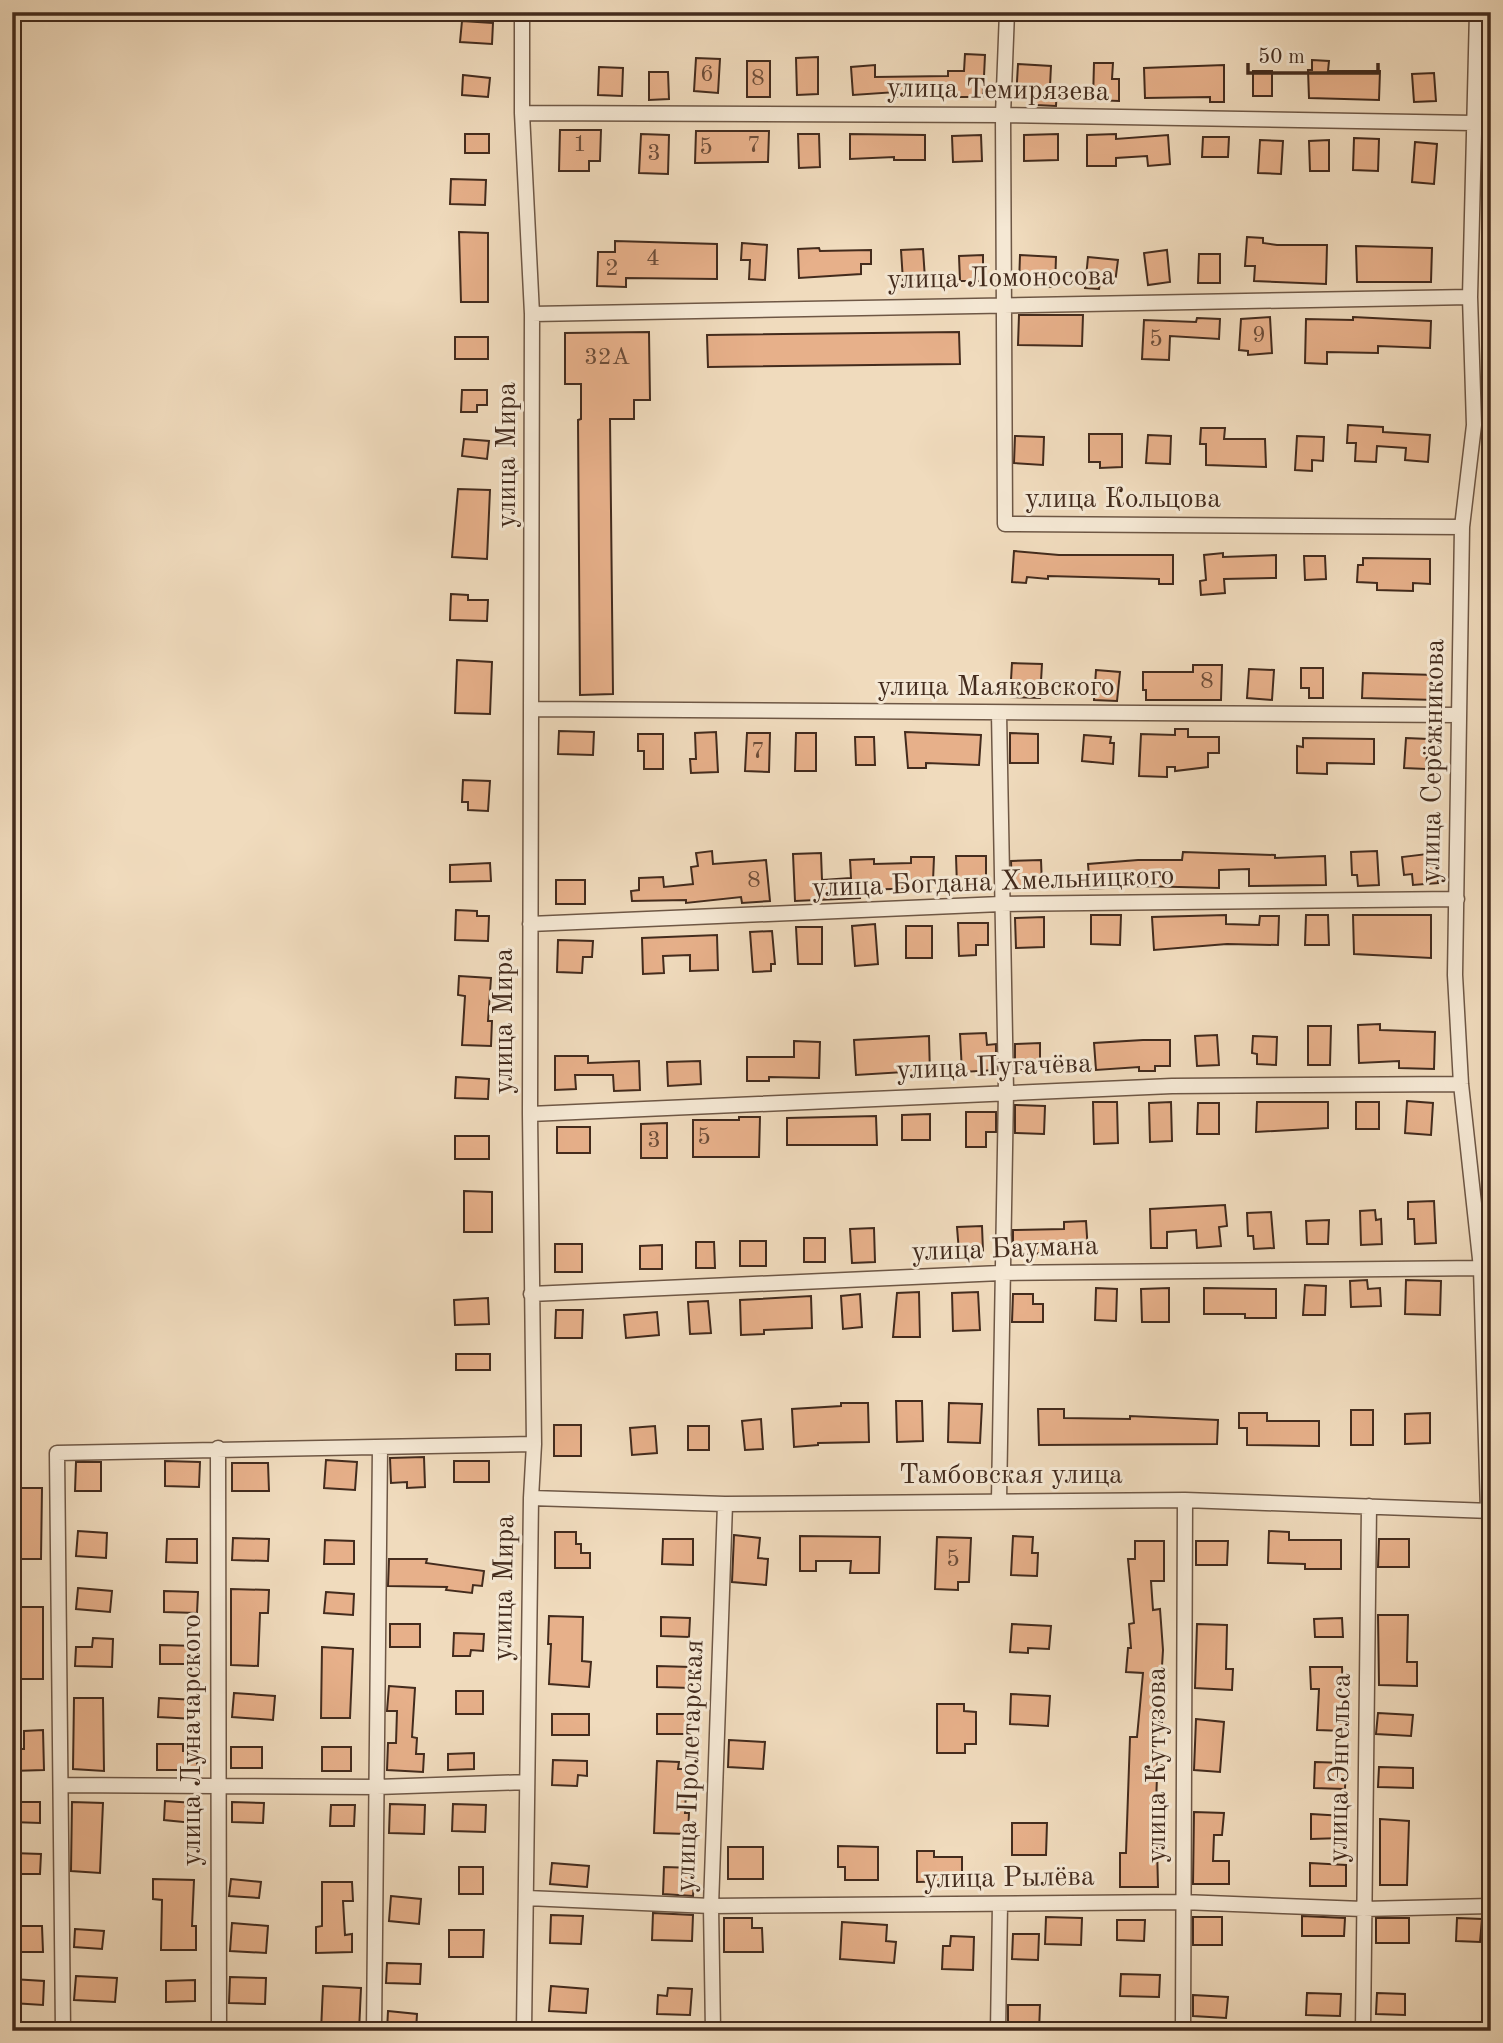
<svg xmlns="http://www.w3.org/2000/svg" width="1503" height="2043" font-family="'Old Standard TT',serif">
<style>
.building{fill:#e7b08a;stroke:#432b1d;stroke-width:2}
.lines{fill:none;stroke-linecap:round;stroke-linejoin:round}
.minor-casing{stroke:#6e5745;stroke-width:17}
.minor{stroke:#f5e8d4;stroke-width:14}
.labels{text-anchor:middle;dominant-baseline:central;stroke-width:6;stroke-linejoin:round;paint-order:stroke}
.number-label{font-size:24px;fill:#6c4c38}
.street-label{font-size:28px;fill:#432b1d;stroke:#f5e8d4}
</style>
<rect width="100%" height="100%" fill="#f0dbbd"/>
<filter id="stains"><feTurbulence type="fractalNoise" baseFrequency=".00286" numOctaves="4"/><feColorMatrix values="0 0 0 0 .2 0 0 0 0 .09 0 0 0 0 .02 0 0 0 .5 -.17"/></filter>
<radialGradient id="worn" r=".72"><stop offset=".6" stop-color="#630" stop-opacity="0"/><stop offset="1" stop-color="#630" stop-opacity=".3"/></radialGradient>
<!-- building -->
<path class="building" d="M462 21 493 23 492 44 460 42Z
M965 54 985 55 983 97H896V92L853 95 851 67 875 65V77L948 76V71H964Z
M818 57V94L797 95 796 58Z
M696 58 720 59 718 93 694 91Z
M1312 60 1329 61 1328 71H1380L1379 100 1309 98 1308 70H1312Z
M747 61H770V97H747Z
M1094 63H1113L1112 79H1119V101L1093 100Z
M1018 64 1051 66 1050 86 1057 87 1056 106 1036 105V100L1016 99Z
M1224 65V102H1210V97L1145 98 1144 68Z
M599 67 623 68 622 96 598 95Z
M1253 71H1272V96H1253Z
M649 72H668L669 99 649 100Z
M1434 73 1436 101 1414 102 1412 74Z
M463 75 490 78 488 97 462 95Z
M560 130H601L600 161H589V171H559Z
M696 131H769L768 162 695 163Z
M465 134H489V153H465Z
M641 134 669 135 668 174 639 173Z
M798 134H819L820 167 799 168Z
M850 134 925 135V160H894V157L850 159Z
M1058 134V160L1024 161V135Z
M1116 134V139L1168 135 1170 164 1148 166 1147 156 1116 158V166H1087V135Z
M981 135 982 161 953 162 952 136Z
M1203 137H1229L1228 157H1202Z
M1354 138 1379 139 1378 171 1353 170Z
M1260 140 1283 141 1281 174 1258 173Z
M1329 140V171H1310L1309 141Z
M1415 142 1437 144 1434 184 1412 182Z
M451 179 486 180 485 205 450 204Z
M459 232 488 233V302H461Z
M1247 237 1263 238V243L1277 245H1327L1326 284 1254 281 1255 266H1245Z
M615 241 717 244V279L626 278V287L597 286 598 252H615Z
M742 243 767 245 765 280 749 279 750 260H741Z
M1356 246 1432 248 1431 282H1357Z
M819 248 820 251 871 250V264H861V274L799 278 798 249Z
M923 249 925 279 903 281 901 250Z
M1167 250 1170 282 1148 285 1144 253Z
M1199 254H1220V283H1198Z
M983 255V281H960L959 256Z
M1020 255 1056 257 1055 287 1019 285Z
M1088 257 1118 260 1115 283 1100 282 1099 289 1085 288Z
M1019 315H1083L1082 346 1018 345Z
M1270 317 1272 353 1248 355V351L1239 350 1241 319Z
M1353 317 1431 321 1430 348 1378 346V353L1327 352V364L1305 363 1306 319 1353 320Z
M1197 318 1220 319 1219 339 1170 336 1169 360 1142 359 1144 320 1196 322Z
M649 332 650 400H634V419H610L613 694 580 695 578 420 581 419V384H565V333Z
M959 332 960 364 708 367 707 335Z
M455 337H488V359H455Z
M462 390H487V405H477V412H461Z
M1348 425 1383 427V432L1430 435 1428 462 1405 460 1406 448 1377 446 1376 462 1355 461 1356 443H1347Z
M1201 428H1225L1224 439H1265L1266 467 1206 465V444H1200Z
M1089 434H1122V467L1100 468V462H1089Z
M1148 435 1171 436 1170 464 1146 463Z
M1015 436 1044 437 1043 465 1014 463Z
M1297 436 1324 437 1323 461 1312 460V471L1295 470Z
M464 439 489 441 487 459 462 456Z
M458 489 490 490 487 559 452 557Z
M1014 551 1059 555H1173V584H1159V579L1048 576V579L1027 577 1026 583 1012 582Z
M1223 553V557L1276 555V578L1224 579 1225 593 1201 595 1200 581 1206 580 1204 555Z
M1304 556H1325L1326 579 1305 580Z
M1363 558 1430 559V584L1413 583V591L1377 590V583L1357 582 1358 565H1363Z
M451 594 468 595V600H488L487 621 450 620Z
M457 660 492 662 490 714 455 713Z
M1012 663 1042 664 1040 698 1010 697Z
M1193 665H1222L1221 700H1146V690H1143V672H1193Z
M1301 668H1323V698H1309V688H1301Z
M1249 669 1274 670 1272 700 1247 698Z
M1096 670 1120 672 1117 701 1094 700Z
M1363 673 1436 675V700L1362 698Z
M1175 729H1188V737H1219V753H1208V767L1175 771V767H1167V777L1139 776 1141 734 1175 735Z
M559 731 594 732 593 755 558 754Z
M716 732 718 772 691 773 690 759H696L695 733Z
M905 732 981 735 979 765 926 763V768H908Z
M747 733H770L769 772 745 771Z
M796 733H816V771H795Z
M1010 733 1038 734V763H1010Z
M638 734H663V769H644V751H638Z
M1084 735 1111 737 1110 743H1114L1113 764 1082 761Z
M855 737H874L875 765H856Z
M1303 738 1374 739V764L1327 763V774L1297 773V746L1303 747Z
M1406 738 1428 739 1426 769 1404 768Z
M463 780 490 781 488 811 468 810V802H462Z
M712 851 713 864 766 860 770 901 742 903 741 897 686 903V900L632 901 631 891 639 890V878L663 877 664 887 693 884 691 867 698 866 696 853Z
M1377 851 1379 885 1358 886 1357 875H1352L1351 852Z
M1183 852 1275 855V858L1325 856 1326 885 1249 886V869L1219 870V888L1138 886 1090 889 1088 864 1138 860H1182Z
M821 853 822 880 851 878 850 860 874 859V864L911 863V857H934L933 881H923L924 888 859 890 860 898 795 901 793 854Z
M1435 853 1438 883 1413 885 1412 874 1404 875 1402 857Z
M956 856H986V886H957Z
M1041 860 1042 886 1012 888 1011 861Z
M490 863 491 881 450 882V865Z
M556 880H585V904H556Z
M456 910 477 911V916H489L488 941 455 940Z
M1091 915H1121L1120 945 1091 944Z
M1226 915V924L1259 925 1260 916H1279L1278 945 1227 944 1154 950 1152 917Z
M1306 915H1328L1329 945H1305Z
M1353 915H1431V958L1354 954Z
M1044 917V947L1016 948 1015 918Z
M958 923H988V945H976V955L959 956Z
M875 924 878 964 855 966 852 926Z
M906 926H932V958H906Z
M796 927H822V964H798Z
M772 931 775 964H771V971L753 972 750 932Z
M717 935 718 970 690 971V955L663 956 664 973 643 974 642 938Z
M558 940 593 941 592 957H583L582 973 557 972Z
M459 976 491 978 488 1021H492L491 1046 462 1045 465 996 458 995Z
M1380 1024V1030L1435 1032 1434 1069 1399 1068V1061L1359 1063 1358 1025Z
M1308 1026H1331L1330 1065H1308Z
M986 1033 987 1045 996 1044V1070L962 1072 960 1034Z
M1217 1035 1219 1065 1197 1066 1195 1036Z
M929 1036 930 1075 904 1077V1072L856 1075 854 1040Z
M1253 1036 1277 1037 1276 1065 1257 1064V1054L1252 1053Z
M1143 1040H1170V1066H1155V1071H1139V1067L1096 1070 1094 1043Z
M794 1041 820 1042 819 1078 769 1077V1081H747V1057H794Z
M1040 1043V1069H1015V1044Z
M555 1056H588V1063L639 1061 640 1090 614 1091 613 1075H575L576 1089 555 1090Z
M700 1061 701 1084 668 1086 667 1062Z
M456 1077 489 1079 488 1099 455 1098Z
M1407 1101 1433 1103 1431 1135 1405 1133Z
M1093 1102H1117L1118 1143 1094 1144Z
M1171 1102 1172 1141 1150 1142 1149 1103Z
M1257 1102H1328V1128L1256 1132Z
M1356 1102H1379V1129H1356Z
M1198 1103H1219V1134H1197Z
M1015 1105 1045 1106 1044 1134 1015 1133Z
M966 1112H996V1132H986V1147H966Z
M930 1114V1140H902V1115Z
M876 1116 877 1145H787V1118Z
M739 1117H760L759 1157H693V1120H739Z
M667 1123V1158H641V1124Z
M557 1127H590V1153H557Z
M455 1136H489V1159H455Z
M464 1191 492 1192V1232H464Z
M1434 1201 1436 1243 1415 1244 1414 1219H1408V1202Z
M1225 1205 1227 1226 1219 1227 1221 1246 1197 1248 1196 1230 1167 1232V1248H1151L1150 1209Z
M1375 1210 1376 1220 1381 1219 1382 1244 1361 1245 1360 1211Z
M1271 1212 1274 1248 1254 1249 1253 1236H1248L1247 1213Z
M1329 1220 1328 1244H1307L1306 1221Z
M1086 1221 1088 1252 1013 1254V1230L1064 1229V1222Z
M982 1226 983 1251 959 1252 957 1227Z
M874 1228 875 1262 852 1263 850 1229Z
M804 1238H825V1262H804Z
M740 1241H766V1266H740Z
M696 1242H714L715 1268H696Z
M555 1244H582V1272H555Z
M662 1245V1269H640V1246Z
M1367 1280 1368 1289 1380 1288 1381 1306 1351 1307 1350 1281Z
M1406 1280 1441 1281 1440 1315 1405 1314Z
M1305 1285 1326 1286 1325 1315H1303Z
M1096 1288 1117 1289 1116 1321 1095 1320Z
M1169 1288V1322H1142L1141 1289Z
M1204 1288 1276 1289V1318H1245V1314H1204Z
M919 1292 920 1337H893L897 1293Z
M978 1292 980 1330 953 1331 952 1293Z
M860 1294 862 1327 843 1329 841 1296Z
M1013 1294H1033V1304H1043V1322H1012Z
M811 1296 812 1328 764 1330V1334L741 1335 740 1300Z
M488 1298 489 1324 455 1325 454 1300Z
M708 1301 711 1333 690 1334 688 1302Z
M556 1310H583L582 1338H555Z
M657 1312 659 1335 626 1338 624 1315Z
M456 1354H490V1370H456Z
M896 1401H922L923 1441 897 1442Z
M841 1403H868L869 1442 818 1443V1445L794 1447 792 1409 841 1406Z
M949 1403 982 1404 980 1443 948 1442Z
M1038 1409H1064V1418L1130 1419V1416L1218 1420 1217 1444 1039 1445Z
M1351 1410H1373V1445H1351Z
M1239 1413H1267V1421H1319V1446L1247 1445V1428H1239Z
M1430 1413V1443L1405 1444V1414Z
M761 1419 763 1449 745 1450 742 1421Z
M554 1425H581V1456H554Z
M655 1426 657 1453 632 1455 630 1428Z
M688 1426H709V1450H688Z
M424 1457 425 1487 407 1488V1482L391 1483 390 1458Z
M326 1460 357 1462 355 1490 324 1488Z
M165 1461 200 1462 199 1487 165 1486Z
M454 1461H489V1482H454Z
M76 1462H101V1491H75Z
M232 1463H268L269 1491H232Z
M12 1488H42L41 1559H12Z
M78 1531 107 1533 106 1558 76 1556Z
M1269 1531 1289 1532V1540H1341V1569H1305V1564L1268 1563Z
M555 1532H576V1544H581V1553H590V1568H555Z
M734 1535 760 1538 758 1558 768 1559 766 1585 732 1582Z
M800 1536 880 1537 879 1573H850L851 1561H816V1571H800Z
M1013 1536 1033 1537 1032 1553H1038L1037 1576 1011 1575Z
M937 1537 971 1538 969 1582H958V1590L935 1589Z
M233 1538 269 1539 268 1561 232 1560Z
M167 1539H197V1563L166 1562Z
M663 1539H693V1565L662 1564Z
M1379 1539H1409V1567H1378Z
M325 1540 354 1541V1564H324Z
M1135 1541H1164V1581H1151L1153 1610 1160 1609 1163 1650 1160 1699H1164L1162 1722H1159L1156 1804 1158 1887H1120V1853H1126L1130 1737H1137L1143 1673 1126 1672 1128 1648H1131L1129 1624 1134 1623 1128 1559H1135Z
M1196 1541H1228L1227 1565H1196Z
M389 1559H427L426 1563 484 1571 482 1586 473 1585 472 1593 446 1590 447 1587 388 1586Z
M78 1588 112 1591 110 1612 76 1609Z
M231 1589 269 1590 268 1613H260L258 1666 231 1665Z
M164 1591 198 1592 197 1613 164 1612Z
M326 1592 354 1594 353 1615 324 1613Z
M12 1607H43V1679H13Z
M1378 1615H1408L1407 1662H1417V1686L1379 1685Z
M549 1616 583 1617 582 1661 591 1662 589 1687 549 1684 551 1644H548Z
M661 1617 690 1618 689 1637 661 1636Z
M1342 1618 1343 1637H1315L1314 1619Z
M390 1624H420V1647H390Z
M1012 1624 1051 1626 1049 1649 1028 1648V1653L1010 1652Z
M1197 1624 1227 1625 1226 1669H1233L1232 1690 1195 1688Z
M454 1633 484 1634 483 1651 471 1650 470 1656H453Z
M93 1638 113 1639 112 1667 75 1666 76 1647H92Z
M160 1645 196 1646V1664H160Z
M322 1647 353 1649 350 1718H321Z
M657 1666 691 1667V1688L657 1687Z
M1310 1667H1342L1344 1731 1317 1730 1319 1689H1311Z
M389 1686 415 1688 412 1737 417 1738 416 1754H424L423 1772 387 1770 388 1743H396L397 1711H387Z
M456 1691H483V1714H456Z
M234 1693 275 1696 273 1720 232 1717Z
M1011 1694 1050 1696 1048 1726 1010 1724Z
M74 1698H103L104 1771 73 1769Z
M159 1698 196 1700 195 1719 158 1717Z
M937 1704H964V1711L976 1712V1744H965V1753H937Z
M1378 1713 1413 1715 1411 1736 1376 1734Z
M552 1714H589V1735H552Z
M657 1714H690V1734H657Z
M1196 1719 1224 1722 1220 1772 1194 1770Z
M43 1730 44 1770 12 1771V1749H24V1731Z
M729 1740 765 1742 763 1769 728 1767Z
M157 1744H183V1751H197V1770H157Z
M231 1747H262V1768H231Z
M322 1747H351V1771H322Z
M474 1753V1769L448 1770V1754Z
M553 1760 587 1761V1776L578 1775 577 1786 552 1785Z
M657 1761 679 1762 678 1769H687L685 1813H689L688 1834 654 1833Z
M1315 1762 1346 1763 1345 1789 1314 1788Z
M1379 1767 1413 1768V1788L1378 1787Z
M165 1801 194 1803 193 1823 164 1820Z
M12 1802H40V1823L12 1822Z
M72 1802 103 1803 100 1873 71 1871Z
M232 1802 264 1803 263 1823 232 1822Z
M390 1804 425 1805 424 1834 389 1833Z
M453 1804 486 1805 485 1832 452 1831Z
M331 1805H355L354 1826H330Z
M1194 1812 1224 1813 1222 1835H1214L1213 1861H1229V1884H1193Z
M1311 1814 1344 1816 1342 1838 1311 1839Z
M1380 1819 1409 1821 1407 1885H1380Z
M1012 1823H1047L1046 1855H1012Z
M838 1846 878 1847V1880H845V1867H838Z
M728 1847H763V1879H728Z
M917 1851H934V1857H962V1881L917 1882Z
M12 1853 41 1854 40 1874H12Z
M552 1863 589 1866 587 1887 550 1884Z
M1310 1863 1346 1865V1886H1310Z
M459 1867H483V1894H459Z
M664 1867 695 1868 693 1896 663 1894Z
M153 1879 194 1880 192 1926H196V1950H161L162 1900 153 1899Z
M231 1879 261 1882 259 1898 229 1896Z
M322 1882H352L353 1901H343L345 1935 352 1934V1952L316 1953V1927L322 1926Z
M391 1896 421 1899 419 1924 389 1921Z
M653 1913 693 1915 692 1941 652 1940Z
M551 1915 583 1916 581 1944 550 1943Z
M1302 1916 1345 1918 1344 1936H1302Z
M1046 1917 1082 1918 1081 1945 1045 1944Z
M1193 1917H1222V1945H1193Z
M724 1918H752V1928H762L763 1952H724Z
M1376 1918H1409V1943H1376Z
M1457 1918 1482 1919 1480 1942 1456 1941Z
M1117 1920H1145L1144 1941 1117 1940Z
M842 1922 887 1925 886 1941 896 1942 894 1963 840 1959Z
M232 1923 268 1926 266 1953 230 1951Z
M13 1926H42L43 1952H13Z
M75 1929 104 1931 102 1949 74 1947Z
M449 1930H484L483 1957H449Z
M1013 1934H1039L1038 1960 1012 1959Z
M951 1936 974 1937 973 1970 942 1969 943 1946H950Z
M387 1963 421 1964 420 1984 386 1983Z
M1121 1974 1160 1975 1159 1997 1120 1996Z
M76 1976 117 1978 115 2002 74 2000Z
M230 1977 266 1978 265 2004 229 2003Z
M12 1979 44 1981 43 2005 12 2003Z
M195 1980V2001L166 2002V1981Z
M323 1986 361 1988 359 2031H321Z
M551 1986 588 1989 586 2013 549 2011Z
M668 1988 692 1989 690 2015 657 2014 658 1995 667 1996Z
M1307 1993 1341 1994 1340 2016 1306 2015Z
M1377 1993 1405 1994V2015L1376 2014Z
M1193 1995 1228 1997 1226 2018 1193 2016Z
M1008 2005H1040L1039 2031H1008Z
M388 2011 417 2014 416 2031H387Z"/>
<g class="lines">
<defs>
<path id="minor" d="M522 12V113L532 314 530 1114 534 1444 531 1498 524 2031
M1007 12 1003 115 1005 524 1462 527
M1477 12 1470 297 1474 425 1462 527 1455 975 1461 1084 1481 1268 1488 1511
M522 113 1003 115 1473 123
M532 314 1470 297
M533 709 1459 715
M530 924 1001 904 1457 899
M530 1114 1172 1086 1461 1084
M531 1294 1001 1273 1481 1268
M218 1448 219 2031
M531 1498 725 1504 1185 1500 1491 1511
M999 1500 1006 1091 999 713
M62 1785 377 1787 527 1782
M527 1898 711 1906 1182 1902 1363 1909 1491 1906
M63 2031 57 1453 534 1444
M374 2031 380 1447
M713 2031 711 1906 725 1504
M998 2031 1000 1904
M1183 2031 1185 1500
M1363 2031 1369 1506"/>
</defs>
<!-- minor casing -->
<use href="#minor" class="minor-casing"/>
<!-- minor -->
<use href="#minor" class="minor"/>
</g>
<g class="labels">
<!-- number labels -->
<g class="number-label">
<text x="707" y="75">6</text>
<text x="758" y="79">8</text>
<text x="580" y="145">1</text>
<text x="754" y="146">7</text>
<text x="706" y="148">5</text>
<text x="654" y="154">3</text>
<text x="653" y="259">4</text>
<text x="612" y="269">2</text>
<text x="1259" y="336">9</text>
<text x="1156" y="340">5</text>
<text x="607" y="358">32А</text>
<text x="1207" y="682">8</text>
<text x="758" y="752">7</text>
<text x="754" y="881">8</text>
<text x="704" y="1138">5</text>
<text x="654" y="1141">3</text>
<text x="953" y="1560">5</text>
</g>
<!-- street labels -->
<g class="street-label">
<text transform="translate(998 91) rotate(1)">улица Темирязева</text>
<text transform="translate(1001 279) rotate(-1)">улица Ломоносова</text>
<text transform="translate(508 455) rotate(-90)">улица Мира</text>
<text x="1123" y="500">улица Кольцова</text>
<text x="996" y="688">улица Маяковского</text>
<text transform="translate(1434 761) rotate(-89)">улица Серёжникова</text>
<text transform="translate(993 883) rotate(-2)">улица Богдана Хмельницкого</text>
<text transform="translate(505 1021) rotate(-90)">улица Мира</text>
<text transform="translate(994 1068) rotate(-2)">улица Пугачёва</text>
<text transform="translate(1005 1250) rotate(-2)">улица Баумана</text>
<text x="1011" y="1476">Тамбовская улица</text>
<text transform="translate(505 1588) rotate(-89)">улица Мира</text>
<text transform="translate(193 1740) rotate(-90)">улица Луначарского</text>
<text transform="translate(1158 1765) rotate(-90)">улица Кутузова</text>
<text transform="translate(691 1766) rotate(-88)">улица Пролетарская</text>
<text transform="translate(1341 1768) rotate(-89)">улица Энгельса</text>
<text transform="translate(1009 1879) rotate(-1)">улица Рылёва</text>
</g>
</g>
<!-- margin -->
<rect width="1503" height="2043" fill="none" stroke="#f0dbbd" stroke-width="42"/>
<rect x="14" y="14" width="1475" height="2015" fill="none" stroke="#432b1d" stroke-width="3.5"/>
<rect x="21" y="21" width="1461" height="2001" fill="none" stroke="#432b1d" stroke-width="2"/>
<!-- scale -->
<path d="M1248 63v10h130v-10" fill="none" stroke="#432b1d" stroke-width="3.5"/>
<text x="1258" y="63" font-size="21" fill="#432b1d" stroke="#f5e8d4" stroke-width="5" paint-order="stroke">50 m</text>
<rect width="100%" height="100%" filter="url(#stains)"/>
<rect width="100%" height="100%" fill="url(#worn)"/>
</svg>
